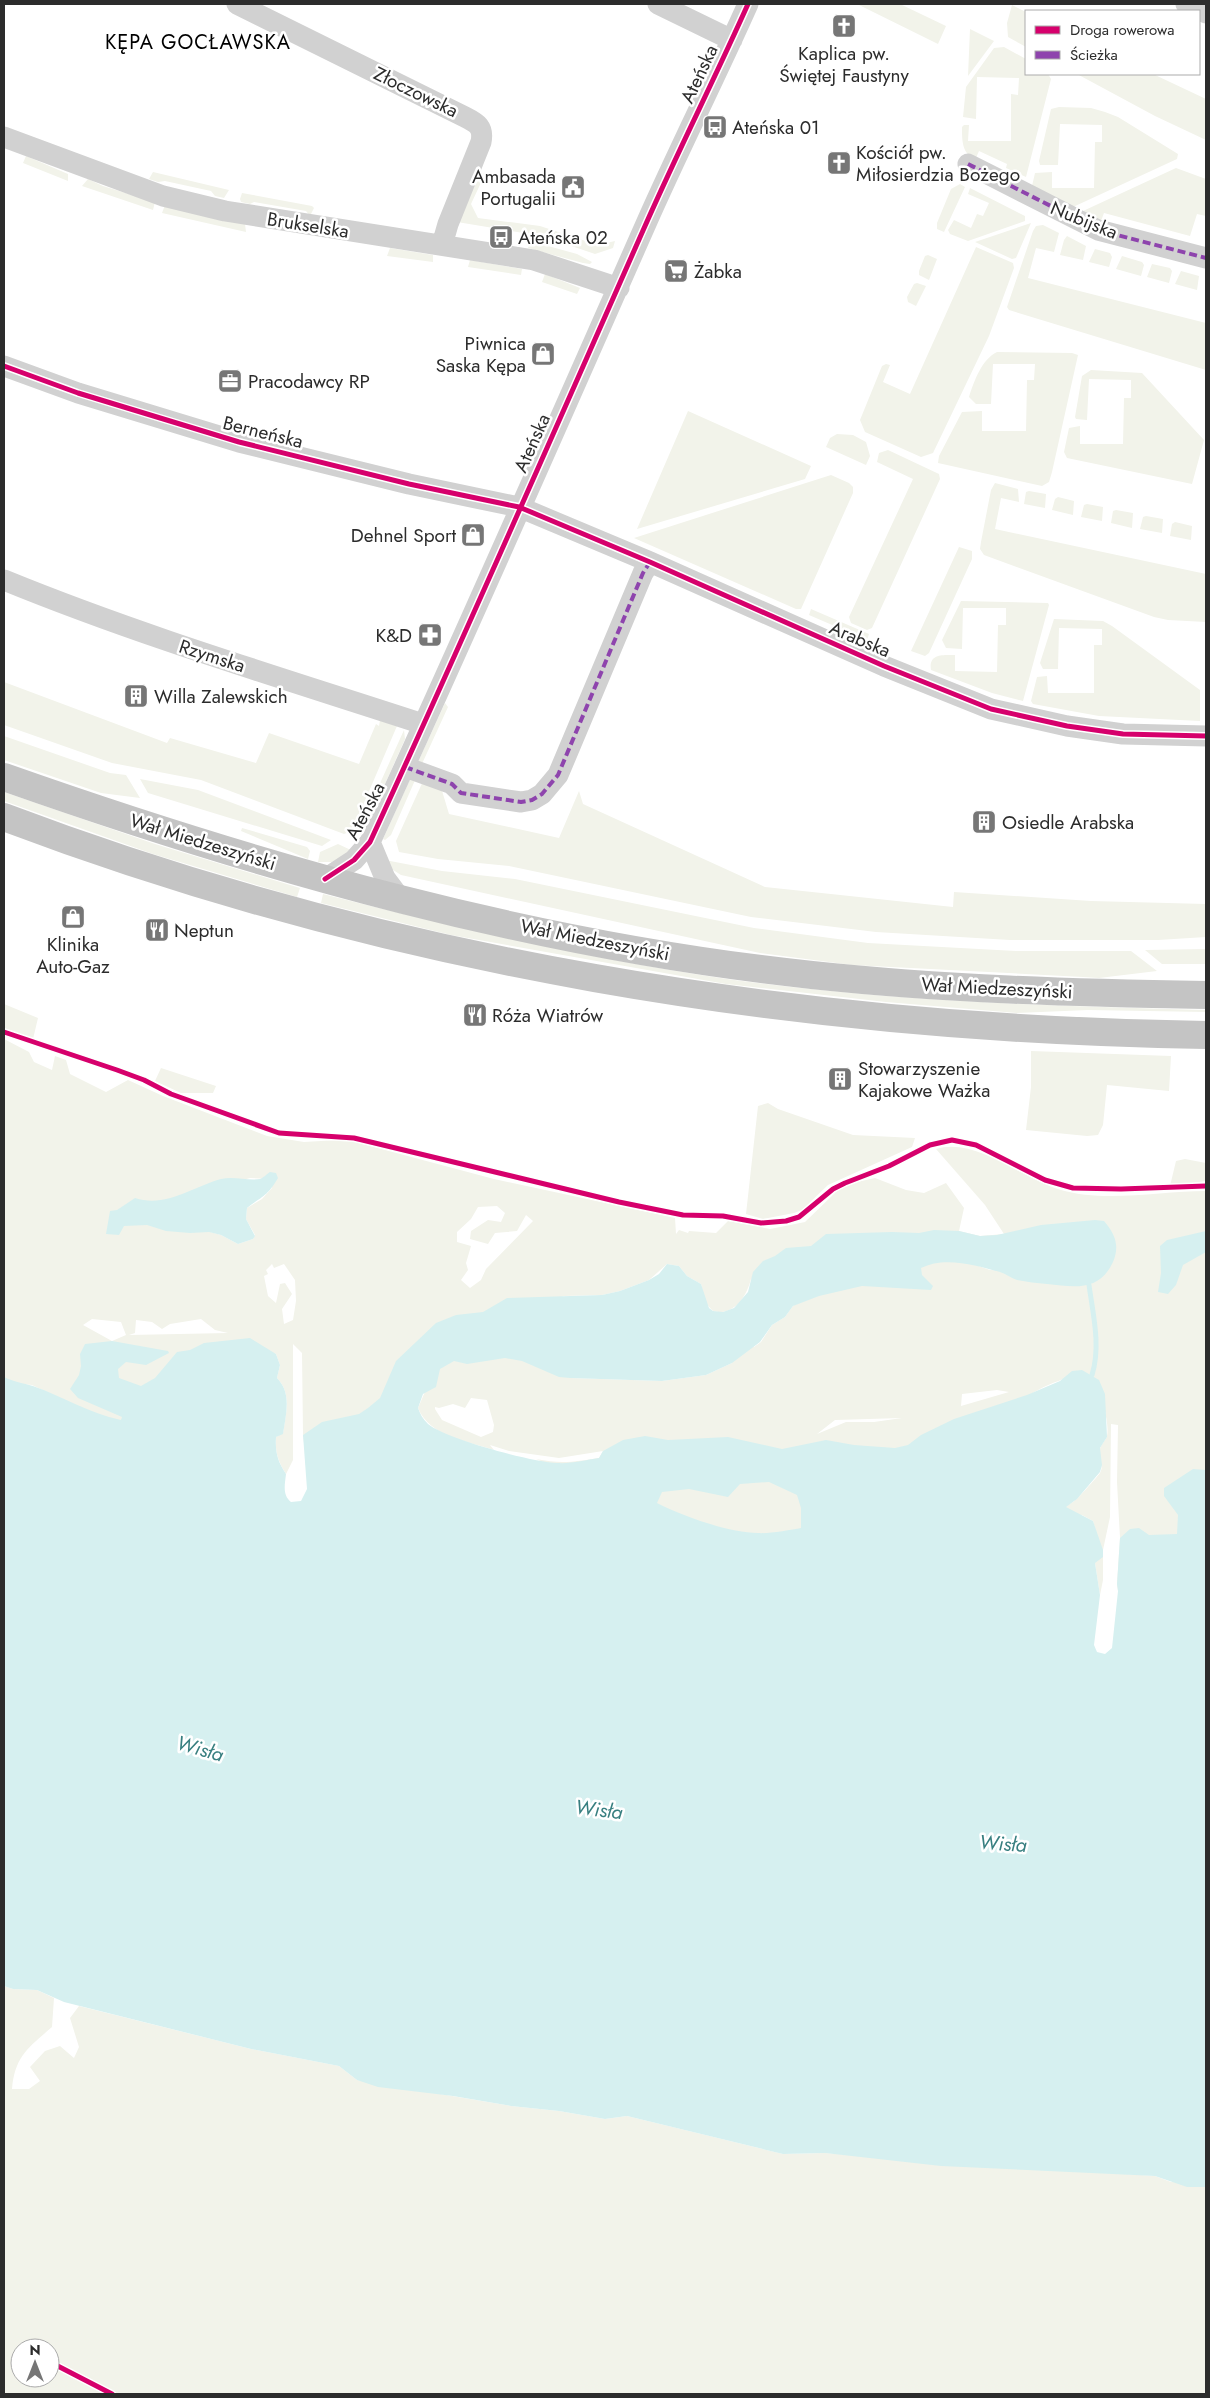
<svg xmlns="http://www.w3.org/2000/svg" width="1210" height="2398" font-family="Jost,sans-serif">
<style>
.green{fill:#f2f3ea;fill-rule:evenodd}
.water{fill:#d6f0f0;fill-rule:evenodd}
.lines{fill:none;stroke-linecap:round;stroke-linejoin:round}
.stream{stroke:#d6f0f0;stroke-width:5}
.minor{stroke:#d1d1d1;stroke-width:21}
.major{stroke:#c4c4c4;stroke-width:28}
.quiet{stroke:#8e44ad;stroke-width:4;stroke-dasharray:8 4;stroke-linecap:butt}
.cycleway-casing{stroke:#fff;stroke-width:8}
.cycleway{stroke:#d6006c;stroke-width:5}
.labels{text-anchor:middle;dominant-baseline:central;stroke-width:5;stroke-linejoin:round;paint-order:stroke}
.poi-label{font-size:19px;fill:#2c2c2c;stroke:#fff;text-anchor:start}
.street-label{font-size:19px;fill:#2c2c2c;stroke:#fff}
.neighbourhood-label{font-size:20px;letter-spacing:1px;fill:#000;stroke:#fff}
.water-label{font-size:20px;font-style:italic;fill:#387f80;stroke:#fff}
</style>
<rect width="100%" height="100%" fill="#fff"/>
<!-- green -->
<path class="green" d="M857 4H900L946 26 938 44Z
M1012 5 1026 12V47L1008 37 1007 23Z
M970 29 994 41 968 76Z
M1004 47 1026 59V74H1048L1051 79 1026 177 1006 168 1007 164 979 151 975 160C962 153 962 141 962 127L964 125H969L968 141H1011V94L1018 95 1019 78 977 77 976 119 963 117 966 87 994 48Z
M1077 74H1153L1206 99V140L1155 116Z
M1059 107 1091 108 1105 112 1118 117 1178 154 1177 159 1073 207 1032 186 1035 173 1052 172V188H1094L1095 142H1102V125L1060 124 1058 165H1040L1039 161 1051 109Z
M26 156 68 174V181L23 163Z
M1176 168 1206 179V216L1197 214 1190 236 1104 213 1101 221 1083 211Z
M476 170 485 174 471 204 478 218 540 226 598 245 615 241 613 248 595 254 542 236 457 222Z
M153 172 229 190 224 198 215 196 211 191 165 181 158 182 149 179Z
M88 179 103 186 155 202 153 210 82 186Z
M960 184 965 187 944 232 937 229V223L951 189Z
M970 188 1025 216V221L968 241 950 234 948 230 954 220 971 228 977 214 983 216 989 203 968 194Z
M242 193 312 206 314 208 310 216 306 211 254 202 250 204 241 202 240 199Z
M165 205 245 224 246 232 162 213Z
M1031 223 1016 258 1012 259 975 242Z
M1043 225 1059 233 1054 252 1036 248 1028 278 1206 323V370L1009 310 1007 307 1033 231 1036 226Z
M1067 236 1086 246 1083 260 1060 255 1064 240Z
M530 241 577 254 592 262 590 264 583 263 528 248Z
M976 247 1013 263 1014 268 989 336 933 453 921 457 865 432 860 420 882 366 886 364 890 365 883 382 910 394Z
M390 248 433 255V262L387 256Z
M1095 249 1110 253 1112 257 1109 267 1089 262Z
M928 255 937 259 929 280 919 275V271L925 256Z
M1122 256 1142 262 1144 265 1141 276 1116 269Z
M470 260 522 269 521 275 468 267Z
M1152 264 1170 268 1172 271 1169 283 1147 277Z
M1181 271 1199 276 1197 290 1175 284Z
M545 274 580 288 577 294 542 282Z
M917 283 926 286 916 306 908 302 907 297 914 284Z
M997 352 1072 353 1078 355 1052 472 1049 482 1042 486 938 463 939 456 962 412 982 411V431H1026L1027 380H1034L1035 364H993L991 404H976L969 397C974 381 982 359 997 352Z
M1091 370 1142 373 1204 440 1192 484 1067 458 1064 452 1069 428 1080 426V444H1123L1124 398H1131V380L1089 379 1087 420 1076 419 1075 417 1082 376Z
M688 411 811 466 805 479 637 529Z
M837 434 853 435 866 442 870 456 866 465 826 447 830 438Z
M888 450 939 474 940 479 872 628 867 630 851 623 849 617 913 479 877 462 879 453Z
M831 475 849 483 853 487V493L801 609H796L634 538Z
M995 483 1018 489 1019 502 1001 498 995 529 1206 574V622L1168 620 1154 617 984 555 980 549 981 542 991 490Z
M1029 491 1046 494 1045 508 1024 504 1026 492Z
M1058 497 1074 501 1073 515 1052 510 1055 499Z
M1087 504 1103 507 1102 521 1081 517 1084 505Z
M1116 510 1133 513 1132 528 1111 523 1113 511Z
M1146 516 1163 519 1162 533 1140 529 1143 517Z
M1175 522 1192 526 1191 540 1170 536 1172 524Z
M959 547 972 551V559L929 653 925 656 911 651Z
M961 601 1048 603 1049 605 1023 701 992 693 931 670C928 653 944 655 955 655V671L997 672 998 625H1006V608H963L962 649 946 648 942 640Z
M811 609 869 634 867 640 809 615Z
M1054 619 1103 621 1112 626 1200 690V721L1099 716 1033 704 1031 701 1037 677 1047 676 1048 693H1094V645H1102V629L1059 628 1058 669H1043L1040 663Z
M4 682 167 743 170 738 256 763 269 733 359 764 376 724 379 726 380 720 397 726 352 831 344 834 201 780 112 763 4 725Z
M445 703 448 707 421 766 418 762Z
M404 730 405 739 363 833 360 832 359 830Z
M4 736 110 773 126 775 140 798 101 793 4 760Z
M411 777 416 778 391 835 385 840 383 839Z
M140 779 198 790 331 840 322 846 148 793Z
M424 779 440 784 449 814 559 838 579 791 583 804 765 887 953 907 954 892 1091 901 1206 904V937L1158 940H1010L876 932 751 917 509 866 438 859 399 852 396 841Z
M4 792 155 844 300 888 297 897 153 854 4 801Z
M242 828 307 847 310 851 308 859 241 831Z
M338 844 353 851 332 862H318L320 852Z
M385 860 442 871 515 879 754 928 868 943 1016 951H1131L1157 971 1099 978 1083 977 852 965 760 953 401 875 387 866Z
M323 894C457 928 591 959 727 979 886 1001 1046 1006 1206 1010V1012L1088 1010 1017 1013 886 1002 726 984 451 935 321 903Z
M1206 949V964H1162L1145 950Z
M4 1004 38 1018 33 1039 4 1028Z
M4 1039 29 1052 34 1062 52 1070 55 1056 66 1060 70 1074 106 1092 128 1080 163 1096 267 1136 304 1142 338 1140 355 1142 494 1179 675 1218 676 1234 679 1230 688 1233 689 1231 716 1233 728 1221 770 1229 805 1222 838 1190 848 1184 875 1178 906 1190 924 1193 946 1183 964 1208 959 1231 980 1236 1004 1234 985 1205 936 1149C977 1137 1022 1179 1061 1190 1105 1203 1161 1191 1206 1191V1506C1185 1508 1182 1515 1177 1535L1136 1536 1129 1540 1118 1591 1117 1584 1120 1538 1117 1482 1118 1425 1111 1424 1110 1517 1103 1550V1580L1100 1595 1095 1563 1099 1542 1093 1521 1082 1515H1067L1062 1522 1067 1536C1055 1540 1051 1538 1044 1528L1045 1516C1055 1509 1064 1508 1073 1502 1077 1500 1097 1477 1100 1473 1104 1466 1099 1460 1099 1454 1099 1446 1105 1442 1107 1436 1110 1421 1100 1384 1086 1378 1054 1366 963 1441 933 1458 916 1468 893 1466 875 1476 867 1480 852 1491 847 1498 845 1503 845 1509 841 1513 833 1524 779 1545 765 1547 719 1551 693 1525 654 1508 615 1491 575 1475 536 1459 560 1464 575 1462 599 1458L603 1451 559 1458 509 1451 490 1445 494 1450C467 1441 430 1437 418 1408L430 1380 434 1350 453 1343 463 1349 492 1346 522 1351 531 1348 553 1329 561 1332 573 1354 570 1378 662 1381 706 1375 732 1363 718 1349 720 1337 733 1330 743 1331 754 1347 761 1342 772 1325 785 1317 793 1306 804 1297 861 1275 893 1269 913 1259 944 1254 990 1270 1032 1272 1066 1277 1088 1273 1102 1265 1107 1237 1098 1227 1041 1231 992 1244 955 1237 930 1245 910 1247 853 1243 840 1248 828 1258 793 1255 751 1279C747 1294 738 1310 722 1312 718 1312 713 1312 711 1309 705 1304 703 1291 701 1284L687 1276 679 1266 667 1264 649 1280 620 1291 602 1295 564 1296 547 1302 512 1305 495 1320 487 1323 473 1322 427 1346 419 1369 412 1377 410 1397 400 1407 393 1424 381 1435 362 1445 327 1456 307 1466 303 1435 302 1353 293 1344V1460L286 1474C278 1461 275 1453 276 1437L283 1433C286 1414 292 1393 277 1378L280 1365 276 1354C259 1348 241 1347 223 1351L213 1366 191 1373 190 1381C206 1400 225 1409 247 1419L224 1421 207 1435C188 1435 172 1424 154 1418L149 1422 156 1434 144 1433 84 1410 32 1385 4 1382ZM250 1178 269 1179 272 1181V1188L262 1199 247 1208 246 1219 255 1235 253 1239 238 1244 221 1235 210 1232V1213L204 1209 206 1197 223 1186ZM497 1206 505 1213 501 1222 488 1220 471 1231 470 1239 488 1244 495 1233 517 1231 526 1215 533 1221 486 1269 481 1280 470 1288 461 1280 468 1270 466 1263 471 1246 457 1242V1232L471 1219 478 1207ZM272 1264 274 1268 284 1264 295 1280 296 1301 293 1320 284 1324 282 1309 292 1294 285 1283 280 1284 276 1303 268 1296 264 1276 268 1274 266 1270ZM92 1319 121 1322 126 1335 112 1341 83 1325ZM201 1319 215 1330 228 1333 129 1335 135 1333 136 1320 152 1322 162 1329 170 1324ZM997 1390 1009 1392 961 1406 962 1394ZM471 1398 487 1400 494 1425 493 1432 481 1437 442 1420 435 1409V1407L439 1408 453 1404 465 1408ZM902 1418 874 1422H846L817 1434 835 1420Z
M1031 1051 1171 1056 1169 1091 1107 1085 1103 1125 1098 1135 1087 1136 1026 1130 1031 1087Z
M161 1068 216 1086 213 1093H181L155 1081Z
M768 1103 778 1109 853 1135 915 1138 912 1147 828 1185 802 1210 794 1213 763 1219 746 1214 758 1106Z
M1185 1159 1206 1163V1181L1170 1186 1176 1161Z
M4 1986 13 1989 37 1990 54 1998 52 2027C28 2048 15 2056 12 2089H29L40 2081 30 2067 45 2051 60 2046 74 2058 79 2047 70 2018 79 2006 251 2049 339 2066 357 2080 511 2106 559 2111 605 2119 627 2116 783 2154 825 2153 1155 2176 1171 2182 1206 2180V2394H4ZM20 2348H50V2378H20Z"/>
<!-- water -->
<path class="water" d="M270 1172 276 1173 278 1178C267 1197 262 1196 247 1208L246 1219 255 1236 253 1239 238 1244 221 1235 209 1232 190 1233 166 1231 147 1225 124 1226 119 1235 106 1234 110 1211 117 1210 135 1198C166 1208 192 1187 221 1179 234 1176 248 1181 260 1179 263 1178 267 1174 270 1172Z
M1095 1220 1104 1221C1115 1234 1120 1245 1113 1262 1099 1292 1075 1287 1047 1284 1037 1283 1027 1282 1017 1280 1011 1278 1006 1274 1000 1272 976 1265 944 1256 921 1268L922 1275 933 1286 931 1290 862 1286 819 1296 793 1306 785 1317 772 1325 760 1342 732 1363 706 1375 662 1381 570 1378 559 1377 522 1361 505 1358 467 1364 454 1361 440 1369 436 1387 423 1394 418 1408C420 1414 423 1419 428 1424 446 1439 532 1462 557 1463 571 1464 585 1460 599 1458L603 1451 623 1440 645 1436 668 1440 728 1437 782 1449 826 1440 854 1445 895 1448 908 1445 921 1435 954 1419 1027 1395 1060 1381 1072 1371 1082 1370 1099 1380 1105 1394 1107 1437 1100 1448 1102 1465 1100 1472 1077 1499 1066 1507 1093 1521 1103 1550V1557L1095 1563 1100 1595 1094 1645 1097 1652 1105 1654 1112 1648 1118 1591 1117 1584 1120 1538 1130 1529 1139 1528 1149 1535 1177 1534 1178 1515 1164 1496V1488L1193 1469 1206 1470V2187H1187L1155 2176 941 2166 825 2153 783 2154 627 2116 605 2119 559 2111 511 2106 453 2096 378 2087 357 2080 339 2066 251 2049 64 2002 37 1990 13 1989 4 1986V1377C14 1382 23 1383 33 1386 64 1397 88 1413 121 1420L122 1417 78 1398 70 1389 79 1375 81 1366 80 1354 85 1344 112 1341 168 1351 169 1353 146 1365 126 1362 118 1369 119 1378 141 1386 155 1378 177 1352 190 1350 204 1343 250 1338 276 1354 280 1365 277 1378C292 1393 286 1414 283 1434L276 1437C275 1453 278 1462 286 1474 285 1484 282 1495 291 1502L301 1501 307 1489 303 1435 322 1422 359 1414 368 1408 380 1398 396 1361 436 1323 456 1315 483 1312 507 1298 602 1295 620 1291 649 1280 659 1274 667 1264 679 1266 687 1276 701 1284 709 1308 713 1311 723 1312 734 1308 748 1292 753 1272 763 1261 775 1256 786 1248 811 1246 826 1234 892 1232 919 1233 934 1230 959 1231 980 1236 997 1235 1041 1225ZM769 1482 797 1495 801 1508V1528C791 1530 767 1534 758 1533 730 1533 682 1516 657 1503L662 1492 689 1489 728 1497 740 1484Z
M1206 1231V1252L1183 1265 1176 1285 1168 1294 1158 1292 1161 1273 1160 1246 1167 1240Z"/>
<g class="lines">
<!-- stream -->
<path class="stream" d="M1089 1285C1093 1314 1101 1346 1092 1375"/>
<!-- minor -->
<path class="minor" d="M237 4 465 117C477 123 484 127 481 142L448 224 442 245
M658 4 732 40
M1186 4 1206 13
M4 137 163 196 225 211 534 260 619 288
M968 164 1098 230 1206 258
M4 366 78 393 239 442 409 484 519 507 650 562 884 666 991 709 1067 726 1123 734 1206 736
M4 580C141 636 282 678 423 724
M405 767 452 784 461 793 521 802 532 800 542 794 558 775 643 573 650 562
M370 842 385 878 400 898
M325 879 354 860 370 842C464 638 554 432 645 226 678 151 715 78 748 4"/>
<!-- major -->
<path class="major" d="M4 777C265 869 536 946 812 975 943 989 1075 993 1206 995
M4 817C387 962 797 1029 1206 1035"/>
<!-- quiet -->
<path class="quiet" d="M968 164 1098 230 1206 258
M405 767 452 784 461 793 521 802 532 800 542 794 558 775 643 573 650 562"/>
<defs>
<path id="cycleway" d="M4 366 78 393 239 442 409 484 519 507 650 562 884 666 991 709 1067 726 1123 734 1206 736
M325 879 354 860 370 842C464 638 554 432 645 226 678 151 715 78 748 4
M4 1032 117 1070 144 1080 171 1094 279 1133 354 1138 619 1202 683 1215 723 1216 761 1223 786 1221 799 1217 833 1189 845 1183 889 1166 930 1145 952 1140 976 1145 1045 1180 1073 1188 1121 1189 1206 1186
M50 2362 112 2394"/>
</defs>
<!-- cycleway casing -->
<use href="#cycleway" class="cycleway-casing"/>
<!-- cycleway -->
<use href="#cycleway" class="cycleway"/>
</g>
<!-- icons -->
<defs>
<symbol id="church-square" viewBox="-11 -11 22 22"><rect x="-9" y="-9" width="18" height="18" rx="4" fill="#767676" stroke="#fff"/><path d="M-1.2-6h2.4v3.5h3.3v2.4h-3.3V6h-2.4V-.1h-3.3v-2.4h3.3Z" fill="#fff"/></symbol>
<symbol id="bus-square" viewBox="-11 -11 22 22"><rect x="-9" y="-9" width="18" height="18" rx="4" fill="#767676" stroke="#fff"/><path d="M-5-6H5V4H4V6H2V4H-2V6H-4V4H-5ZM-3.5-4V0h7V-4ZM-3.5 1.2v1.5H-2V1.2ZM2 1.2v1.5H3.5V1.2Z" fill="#fff"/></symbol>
<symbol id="civic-square" viewBox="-11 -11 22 22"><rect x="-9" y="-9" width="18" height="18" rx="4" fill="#767676" stroke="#fff"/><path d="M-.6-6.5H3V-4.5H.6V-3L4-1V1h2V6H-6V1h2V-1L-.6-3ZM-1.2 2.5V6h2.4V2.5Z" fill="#fff"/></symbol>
<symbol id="supermarket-square" viewBox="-11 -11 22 22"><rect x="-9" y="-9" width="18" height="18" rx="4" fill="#767676" stroke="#fff"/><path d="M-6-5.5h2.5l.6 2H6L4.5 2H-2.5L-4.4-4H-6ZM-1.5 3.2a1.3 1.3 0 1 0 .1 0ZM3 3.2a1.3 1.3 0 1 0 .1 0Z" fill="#fff"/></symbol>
<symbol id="shop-square" viewBox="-11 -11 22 22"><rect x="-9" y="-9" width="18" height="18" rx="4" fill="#767676" stroke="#fff"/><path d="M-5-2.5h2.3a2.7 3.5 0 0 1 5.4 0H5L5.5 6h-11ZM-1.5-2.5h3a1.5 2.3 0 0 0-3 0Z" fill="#fff"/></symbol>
<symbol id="office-square" viewBox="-11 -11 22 22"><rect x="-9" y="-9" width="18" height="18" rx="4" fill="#767676" stroke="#fff"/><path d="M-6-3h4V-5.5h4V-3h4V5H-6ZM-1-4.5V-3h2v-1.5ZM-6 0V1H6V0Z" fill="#fff"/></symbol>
<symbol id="pharmacy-square" viewBox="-11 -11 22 22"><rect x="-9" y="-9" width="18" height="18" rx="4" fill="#767676" stroke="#fff"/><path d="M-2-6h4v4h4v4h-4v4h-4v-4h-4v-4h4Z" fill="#fff"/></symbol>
<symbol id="building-square" viewBox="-11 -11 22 22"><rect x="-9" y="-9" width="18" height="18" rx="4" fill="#767676" stroke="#fff"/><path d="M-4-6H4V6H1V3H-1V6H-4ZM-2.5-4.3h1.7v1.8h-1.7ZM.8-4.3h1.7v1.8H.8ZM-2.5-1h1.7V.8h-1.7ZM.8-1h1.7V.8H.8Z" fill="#fff"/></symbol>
<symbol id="restaurant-square" viewBox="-11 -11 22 22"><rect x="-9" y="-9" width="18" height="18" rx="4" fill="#767676" stroke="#fff"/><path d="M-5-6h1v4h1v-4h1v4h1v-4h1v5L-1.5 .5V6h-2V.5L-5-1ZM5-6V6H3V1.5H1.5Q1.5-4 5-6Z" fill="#fff"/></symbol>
</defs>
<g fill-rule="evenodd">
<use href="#church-square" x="830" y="12" width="28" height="28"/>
<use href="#bus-square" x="701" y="113" width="28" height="28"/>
<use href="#church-square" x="825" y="149" width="28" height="28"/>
<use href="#civic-square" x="559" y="173" width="28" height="28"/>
<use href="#bus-square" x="487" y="223" width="28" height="28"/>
<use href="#supermarket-square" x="662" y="257" width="28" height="28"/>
<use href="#shop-square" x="529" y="340" width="28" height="28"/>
<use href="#office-square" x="216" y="367" width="28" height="28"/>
<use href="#shop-square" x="459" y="521" width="28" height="28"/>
<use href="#pharmacy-square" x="416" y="621" width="28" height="28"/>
<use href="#building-square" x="122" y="682" width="28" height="28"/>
<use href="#building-square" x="970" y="808" width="28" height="28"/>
<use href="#shop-square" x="59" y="903" width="28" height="28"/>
<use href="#restaurant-square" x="143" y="916" width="28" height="28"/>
<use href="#restaurant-square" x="461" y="1001" width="28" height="28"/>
<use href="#building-square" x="826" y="1065" width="28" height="28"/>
</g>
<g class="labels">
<!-- poi labels -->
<g class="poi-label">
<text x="844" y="53" text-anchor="middle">Kaplica pw.<tspan x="844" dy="22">Świętej Faustyny</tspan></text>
<text x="732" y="127">Ateńska 01</text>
<text x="856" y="152">Kościół pw.<tspan x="856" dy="22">Miłosierdzia Bożego</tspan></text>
<text x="556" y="176" text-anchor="end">Ambasada<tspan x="556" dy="22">Portugalii</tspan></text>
<text x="518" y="237">Ateńska 02</text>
<text x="694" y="271">Żabka</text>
<text x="526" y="343" text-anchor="end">Piwnica<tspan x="526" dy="22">Saska Kępa</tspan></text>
<text x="248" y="381">Pracodawcy RP</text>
<text x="456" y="535" text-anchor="end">Dehnel Sport</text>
<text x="412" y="635" text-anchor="end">K&amp;D</text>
<text x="154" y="696">Willa Zalewskich</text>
<text x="1002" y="822">Osiedle Arabska</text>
<text x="174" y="930">Neptun</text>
<text x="73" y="944" text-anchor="middle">Klinika<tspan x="73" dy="22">Auto-Gaz</tspan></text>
<text x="492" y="1015">Róża Wiatrów</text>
<text x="858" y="1068">Stowarzyszenie<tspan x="858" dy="22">Kajakowe Ważka</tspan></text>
</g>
<!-- street labels -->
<g class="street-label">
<text transform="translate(699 74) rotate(-65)">Ateńska</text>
<text transform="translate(416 92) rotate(26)">Złoczowska</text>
<text transform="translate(1084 220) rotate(22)">Nubijska</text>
<text transform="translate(308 225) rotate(9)">Brukselska</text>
<text transform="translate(263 432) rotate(14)">Berneńska</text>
<text transform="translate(532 443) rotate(-66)">Ateńska</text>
<text transform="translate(860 639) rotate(23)">Arabska</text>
<text transform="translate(212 656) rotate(18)">Rzymska</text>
<text transform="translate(365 811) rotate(-62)">Ateńska</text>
<text transform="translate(203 842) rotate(17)">Wał Miedzeszyński</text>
<text transform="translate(595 940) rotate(11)">Wał Miedzeszyński</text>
<text transform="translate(997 988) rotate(3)">Wał Miedzeszyński</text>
</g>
<!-- neighbourhood labels -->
<g class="neighbourhood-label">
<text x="198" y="42">KĘPA GOCŁAWSKA</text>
</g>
<!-- water labels -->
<g class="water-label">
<text transform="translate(200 1749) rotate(16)">Wisła</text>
<text transform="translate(599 1810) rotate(7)">Wisła</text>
<text transform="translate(1003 1844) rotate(4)">Wisła</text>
</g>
</g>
<!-- border -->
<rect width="1210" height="2398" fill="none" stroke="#2c2c2c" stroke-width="10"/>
<!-- legend -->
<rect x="1025" y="10" width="175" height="65" fill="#ffffff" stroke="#ababab"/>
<rect x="1035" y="26" width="25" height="8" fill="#d6006c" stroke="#ababab"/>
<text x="1070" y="35" font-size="15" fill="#2c2c2c">Droga rowerowa</text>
<rect x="1035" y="51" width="25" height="8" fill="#8e44ad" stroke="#ababab"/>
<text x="1070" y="60" font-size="15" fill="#2c2c2c">Ścieżka</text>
<!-- north arrow -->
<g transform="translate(35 2363)"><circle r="24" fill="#ffffff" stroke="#ababab"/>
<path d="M0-4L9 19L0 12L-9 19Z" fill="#767676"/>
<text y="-8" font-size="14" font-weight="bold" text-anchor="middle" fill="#2c2c2c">N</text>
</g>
</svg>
